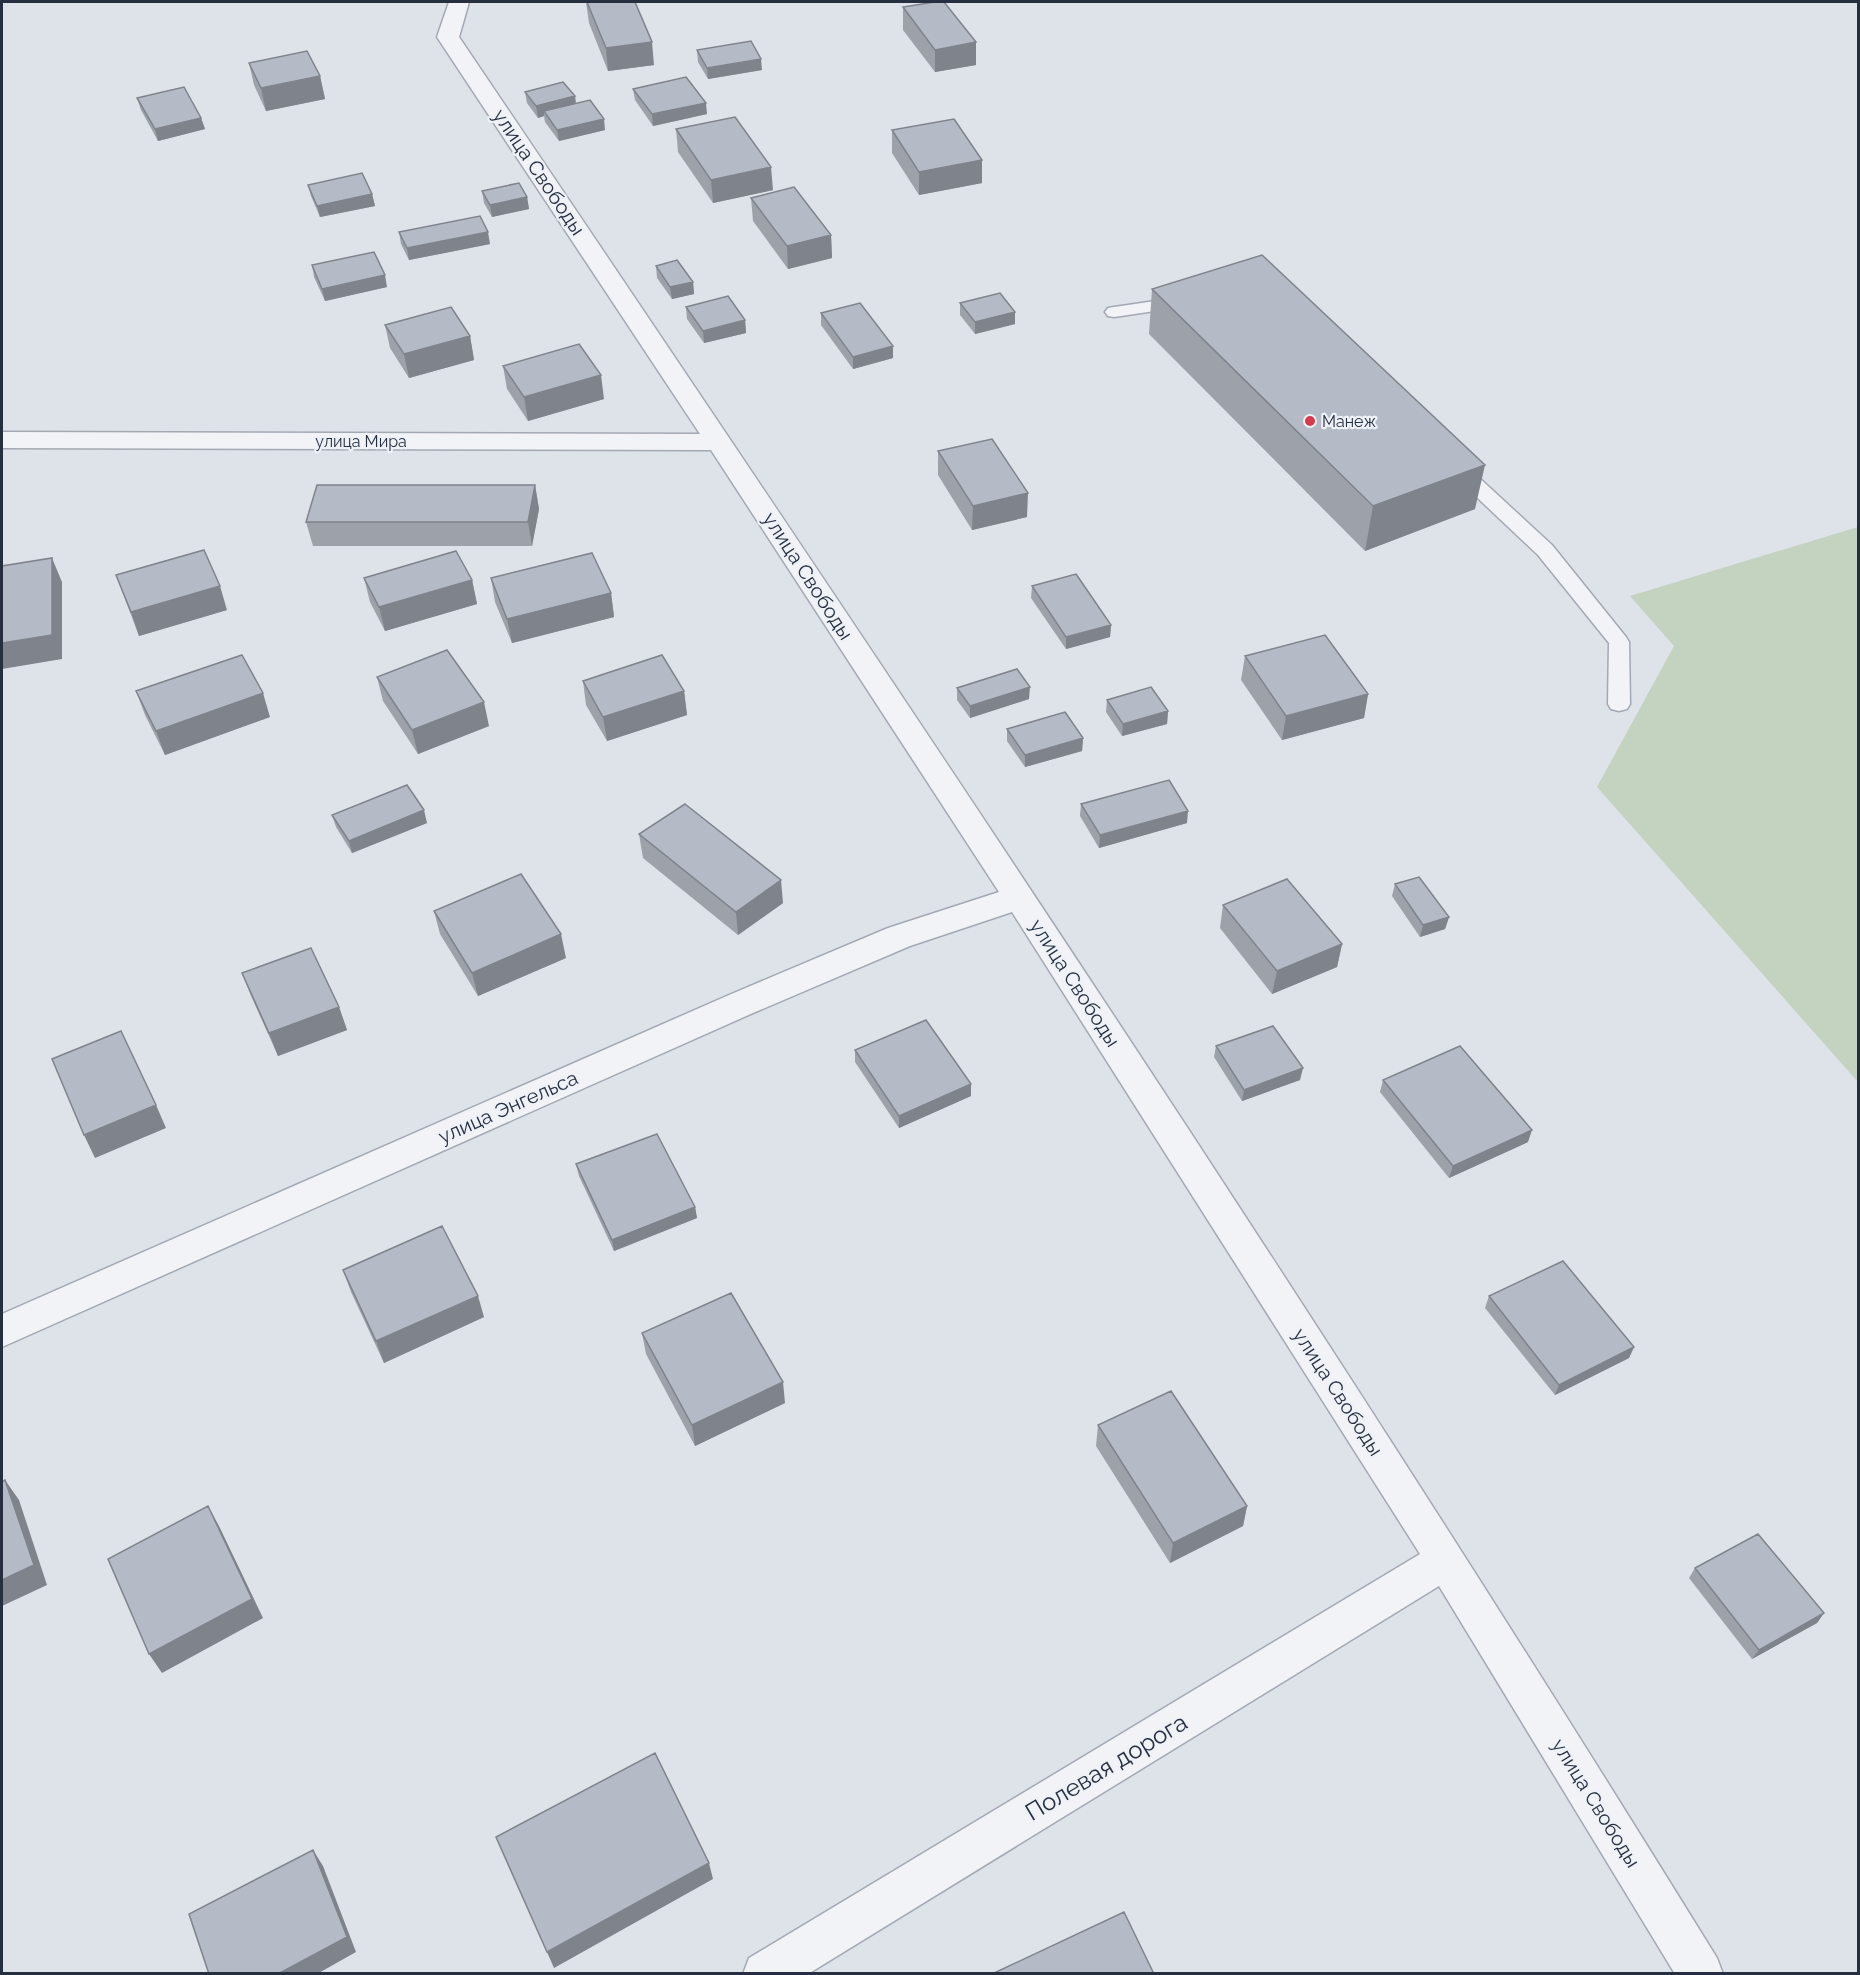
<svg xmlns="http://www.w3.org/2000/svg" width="1860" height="1975" font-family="Raleway,sans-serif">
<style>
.green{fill:#c3d3bf}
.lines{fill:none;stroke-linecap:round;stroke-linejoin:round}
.lane-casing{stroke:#a3a9b3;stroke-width:3}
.street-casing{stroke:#a3a9b3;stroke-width:3}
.lane{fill:#f1f3f7;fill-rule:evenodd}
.street{fill:#f1f3f7;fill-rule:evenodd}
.wall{fill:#9ca1aa}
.shaded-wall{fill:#7f838b}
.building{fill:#b5bbc6;stroke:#7f838b;stroke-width:1.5}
.poi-dot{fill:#d63b4b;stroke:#eef1f6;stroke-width:2}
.labels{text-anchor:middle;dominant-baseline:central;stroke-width:4.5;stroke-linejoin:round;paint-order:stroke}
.far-poi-label{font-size:16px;fill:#262f40;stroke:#eef1f6;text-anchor:start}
.far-street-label{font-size:16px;fill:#262f40;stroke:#eef1f6}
.street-label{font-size:20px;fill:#262f40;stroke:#eef1f6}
.near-street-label{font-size:24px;fill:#262f40;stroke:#eef1f6}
</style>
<rect width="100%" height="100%" fill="#dee2e9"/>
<!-- green -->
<path class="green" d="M1858 527V1082L1597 787 1674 646 1630 596Z"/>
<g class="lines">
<defs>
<path id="lane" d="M1183 297 1189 298 1192 302 1189 306 1114 317 1108 316 1105 312 1108 308 1114 307Z
M1456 461 1463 463 1552 545 1626 637 1629 642 1630 704 1627 709 1619 711 1611 709 1608 704 1609 643 1538 555 1449 471 1446 467 1449 463Z"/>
<path id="street" d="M449 2H469L459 37C887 671 1314 1306 1717 1958L1723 1974H1675L1439 1586 808 1974H743L749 1958 1420 1554 1012 912 910 946 753 1013 2 1347V1314L729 995 888 928 999 892 711 450 2 448V432L700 434 437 37Z"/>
</defs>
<!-- lane casing -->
<use href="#lane" class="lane-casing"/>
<!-- street casing -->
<use href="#street" class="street-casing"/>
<!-- lane -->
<use href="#lane" class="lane"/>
<!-- street -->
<use href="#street" class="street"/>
</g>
<!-- wall -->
<path class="wall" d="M586 2 654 65 608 71 589 23Z
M903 7 976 65 935 72 903 30Z
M697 50 762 70 708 79 698 62Z
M249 63 320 76 325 99 266 111 254 85Z
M633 89 707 114 653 126 635 100Z
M525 92 575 96 576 103 605 130 559 141 545 122 544 116 538 118 527 103Z
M137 98 201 118 205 129 158 141 141 110Z
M676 129 773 190 713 203 678 152Z
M892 130 982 160V183L919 195 892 153Z
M308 185 372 194 375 206 320 217 311 196Z
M482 191 527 197 529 209 492 217 484 203Z
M751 198 831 235 832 258 788 269 753 221Z
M399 232 490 244 409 260 401 244Z
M312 265 387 287 325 301 314 277Z
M656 266 693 282 694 294 672 299 657 278Z
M1152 289 1475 509 1365 551 1149 334Z
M960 303 1015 312V324L975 334 960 315Z
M686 307 745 320 746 333 704 343 687 319Z
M821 313 893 346V358L853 369 821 325Z
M385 325 470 336 474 360 409 378 390 348Z
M503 366 604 399 528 421 507 389Z
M938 451 1027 517 972 530 938 475Z
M535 485 539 509 532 546H313L306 522Z
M116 575 227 610 139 636Z
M364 578 472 580 477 604 385 631 370 602Z
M491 578 611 593 614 617 512 643 495 602Z
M1032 586 1111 625 1110 637 1066 649 1031 598Z
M1245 656 1368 694 1364 718 1282 740 1241 680Z
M377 677 489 726 418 754 383 701Z
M583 681 684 691 687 715 607 741 586 705Z
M957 688 1029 699 970 718 957 700Z
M136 691 270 717 165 755 145 715Z
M1107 700 1168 711 1167 724 1122 736 1106 712Z
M1007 729 1083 738 1082 751 1025 767 1007 741Z
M1081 804 1187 823 1099 848 1080 816Z
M332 815 427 823 352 853 336 827Z
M639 834 783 903 738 935 643 858Z
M1395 884 1449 917 1445 929 1420 937 1392 896Z
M1223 905 1342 944 1337 967 1272 994 1220 928Z
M434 911 566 958 478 996 440 934Z
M242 973 339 1007 347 1030 278 1056 251 996Z
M1216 1046 1300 1080 1242 1101 1214 1057Z
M855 1050 971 1096 899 1128 855 1062Z
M1383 1080 1528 1142 1449 1178 1380 1092Z
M576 1164 695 1207 697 1218 614 1251 579 1176Z
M343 1270 484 1317 384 1363 351 1292Z
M1489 1296 1634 1347 1629 1358 1555 1395 1485 1308Z
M642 1333 785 1403 695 1446 646 1354Z
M1098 1425 1247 1506 1243 1526 1170 1563 1096 1446Z
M1695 1568 1824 1613 1817 1623 1752 1659 1689 1578Z"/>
<!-- shaded-wall -->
<path class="shaded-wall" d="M652 42 654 65 608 71 606 48Z
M976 42V65L935 72V50Z
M761 59 762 70 708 79 707 68Z
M320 76 325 99 266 111 261 88Z
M575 96 576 108 544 111V116L538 118 536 106Z
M706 103 707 114 653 126 652 114Z
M201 118 205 129 158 141 155 129Z
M604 119 605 130 559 141 557 130Z
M982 160V183L919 195V172Z
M771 167 773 190 713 203 711 180Z
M372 194 375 206 320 217 317 206Z
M527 197 529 209 492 217 490 205Z
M488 232 490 244 409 260 407 248Z
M831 235 832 258 788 269 787 246Z
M385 275 387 287 325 301 322 289Z
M693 282 694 294 672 299 670 287Z
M1015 312V324L975 334V322Z
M745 320 746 333 704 343 703 331Z
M470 336 474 360 409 378 404 354Z
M893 346V358L853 369V357Z
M601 375 604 399 528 421 524 397Z
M1485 465 1475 509 1365 551 1373 506Z
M535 485 539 509 532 546 528 522Z
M1028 493 1027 517 972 530 973 506Z
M52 558 62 582V659L2 669V643Z
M472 580 477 604 385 631 379 607Z
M220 586 227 610 139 636 131 612Z
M611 593 614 617 512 643 507 619Z
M1111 625 1110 637 1066 649V637Z
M1030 687 1029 699 970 718V706Z
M684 691 687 715 607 741 603 717Z
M263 693 270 717 165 755 156 731Z
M1368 694 1364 718 1282 740 1286 716Z
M484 702 489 726 418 754 412 730Z
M1168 711 1167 724 1122 736 1123 724Z
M1083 738 1082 751 1025 767V755Z
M424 810 427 823 352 853 349 841Z
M1188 811 1187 823 1099 848 1100 835Z
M781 880 783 903 738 935 736 912Z
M1449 917 1445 929 1420 937 1423 925Z
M561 934 566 958 478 996 472 973Z
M1342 944 1337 967 1272 994 1277 971Z
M339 1007 347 1030 278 1056 269 1033Z
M1303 1068 1300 1080 1242 1101 1244 1090Z
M971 1084V1096L899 1128V1116Z
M156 1105 166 1128 95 1158 84 1135Z
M1532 1130 1528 1142 1449 1178 1453 1166Z
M695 1207 697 1218 614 1251 612 1240Z
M478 1296 484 1317 384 1363 376 1341Z
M1634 1347 1629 1358 1555 1395 1559 1385Z
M783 1382 785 1403 695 1446 692 1425Z
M5 1480 19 1500 47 1585 2 1606Z
M208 1506 219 1526 263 1618 162 1673 149 1654Z
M1247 1506 1243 1526 1170 1563 1173 1543Z
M1824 1613 1817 1623 1752 1659 1759 1650Z
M313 1850 323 1866 356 1952 317 1974H278Z
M709 1863 713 1879 554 1968 547 1952Z"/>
<!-- building -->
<path class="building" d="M587 2H635L652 42 606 48Z
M935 2H944L976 42 935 50 903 7Z
M751 41 761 59 707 68 697 50Z
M307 51 320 76 261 88 249 63Z
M686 77 706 103 652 114 633 89Z
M563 82 575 96 536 106 525 92Z
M184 87 201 118 155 129 137 98Z
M590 100 604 119 557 130 544 111Z
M735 117 771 167 711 180 676 129Z
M954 119 982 160 919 172 892 130Z
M362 173 372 194 317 206 308 185Z
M519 183 527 197 490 205 482 191Z
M794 187 831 235 787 246 751 198Z
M480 216 488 232 407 248 399 232Z
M374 252 385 275 322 289 312 265Z
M1262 255 1485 465 1373 506 1152 289Z
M677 260 693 282 670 287 656 266Z
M1000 293 1015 312 975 322 960 303Z
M728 296 745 320 703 331 686 307Z
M860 303 893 346 853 357 821 313Z
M451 307 470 336 404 354 385 325Z
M579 344 601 375 524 397 503 366Z
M992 439 1028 493 973 506 938 451Z
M317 485H535L528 522H306Z
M204 550 220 586 131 612 116 575Z
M456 551 472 580 379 607 364 578Z
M592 553 611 593 507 619 491 578Z
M52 558V635L2 643V566Z
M1076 574 1111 625 1066 637 1032 586Z
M1325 635 1368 694 1286 716 1245 656Z
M447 650 484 702 412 730 377 677Z
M242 655 263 693 156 731 136 691Z
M662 655 684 691 603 717 583 681Z
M1017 669 1030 687 970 706 957 688Z
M1151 687 1168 711 1123 724 1107 700Z
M1065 712 1083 738 1025 755 1007 729Z
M1169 780 1188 811 1100 835 1081 804Z
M407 785 424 810 349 841 332 815Z
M685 804 781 880 736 912 639 834Z
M521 874 561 934 472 973 434 911Z
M1419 877 1449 917 1423 925 1395 884Z
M1287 879 1342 944 1277 971 1223 905Z
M311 948 339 1007 269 1033 242 973Z
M926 1020 971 1084 899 1116 855 1050Z
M1273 1026 1303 1068 1244 1090 1216 1046Z
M121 1031 156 1105 84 1135 52 1059Z
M1460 1046 1532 1130 1453 1166 1383 1080Z
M657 1134 695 1207 612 1240 576 1164Z
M442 1226 478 1296 376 1341 343 1270Z
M1563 1261 1634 1347 1559 1385 1489 1296Z
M731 1293 783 1382 692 1425 642 1333Z
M1171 1391 1247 1506 1173 1543 1098 1425Z
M5 1480 34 1565 2 1580V1482Z
M208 1506 252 1599 149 1654 108 1559Z
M1758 1534 1824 1613 1759 1650 1695 1568Z
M655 1753 709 1863 547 1952 496 1837Z
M313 1850 347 1937 278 1974H209L189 1914Z
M1124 1912 1154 1974H992Z"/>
<!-- markers -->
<circle class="poi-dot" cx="1310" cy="421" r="6"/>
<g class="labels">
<!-- far-poi labels -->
<g class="far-poi-label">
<text x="1322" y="421">Манеж</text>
</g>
<!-- far-street labels -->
<g class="far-street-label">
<text x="361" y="441">улица Мира</text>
</g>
<!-- street labels -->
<g class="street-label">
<text transform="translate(539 172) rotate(56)">улица Свободы</text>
<text transform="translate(808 576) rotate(57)">улица Свободы</text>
<text transform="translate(1075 983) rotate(57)">улица Свободы</text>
<text transform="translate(508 1107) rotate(-24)">улица Энгельса</text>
<text transform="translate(1338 1392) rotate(57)">улица Свободы</text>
<text transform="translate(1596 1803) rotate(58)">улица Свободы</text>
</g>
<!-- near-street labels -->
<g class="near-street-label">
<text transform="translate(1106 1767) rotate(-31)">Полевая дорога</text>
</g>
</g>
<!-- border -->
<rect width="1860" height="1975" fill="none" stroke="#262f40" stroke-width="6"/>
</svg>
